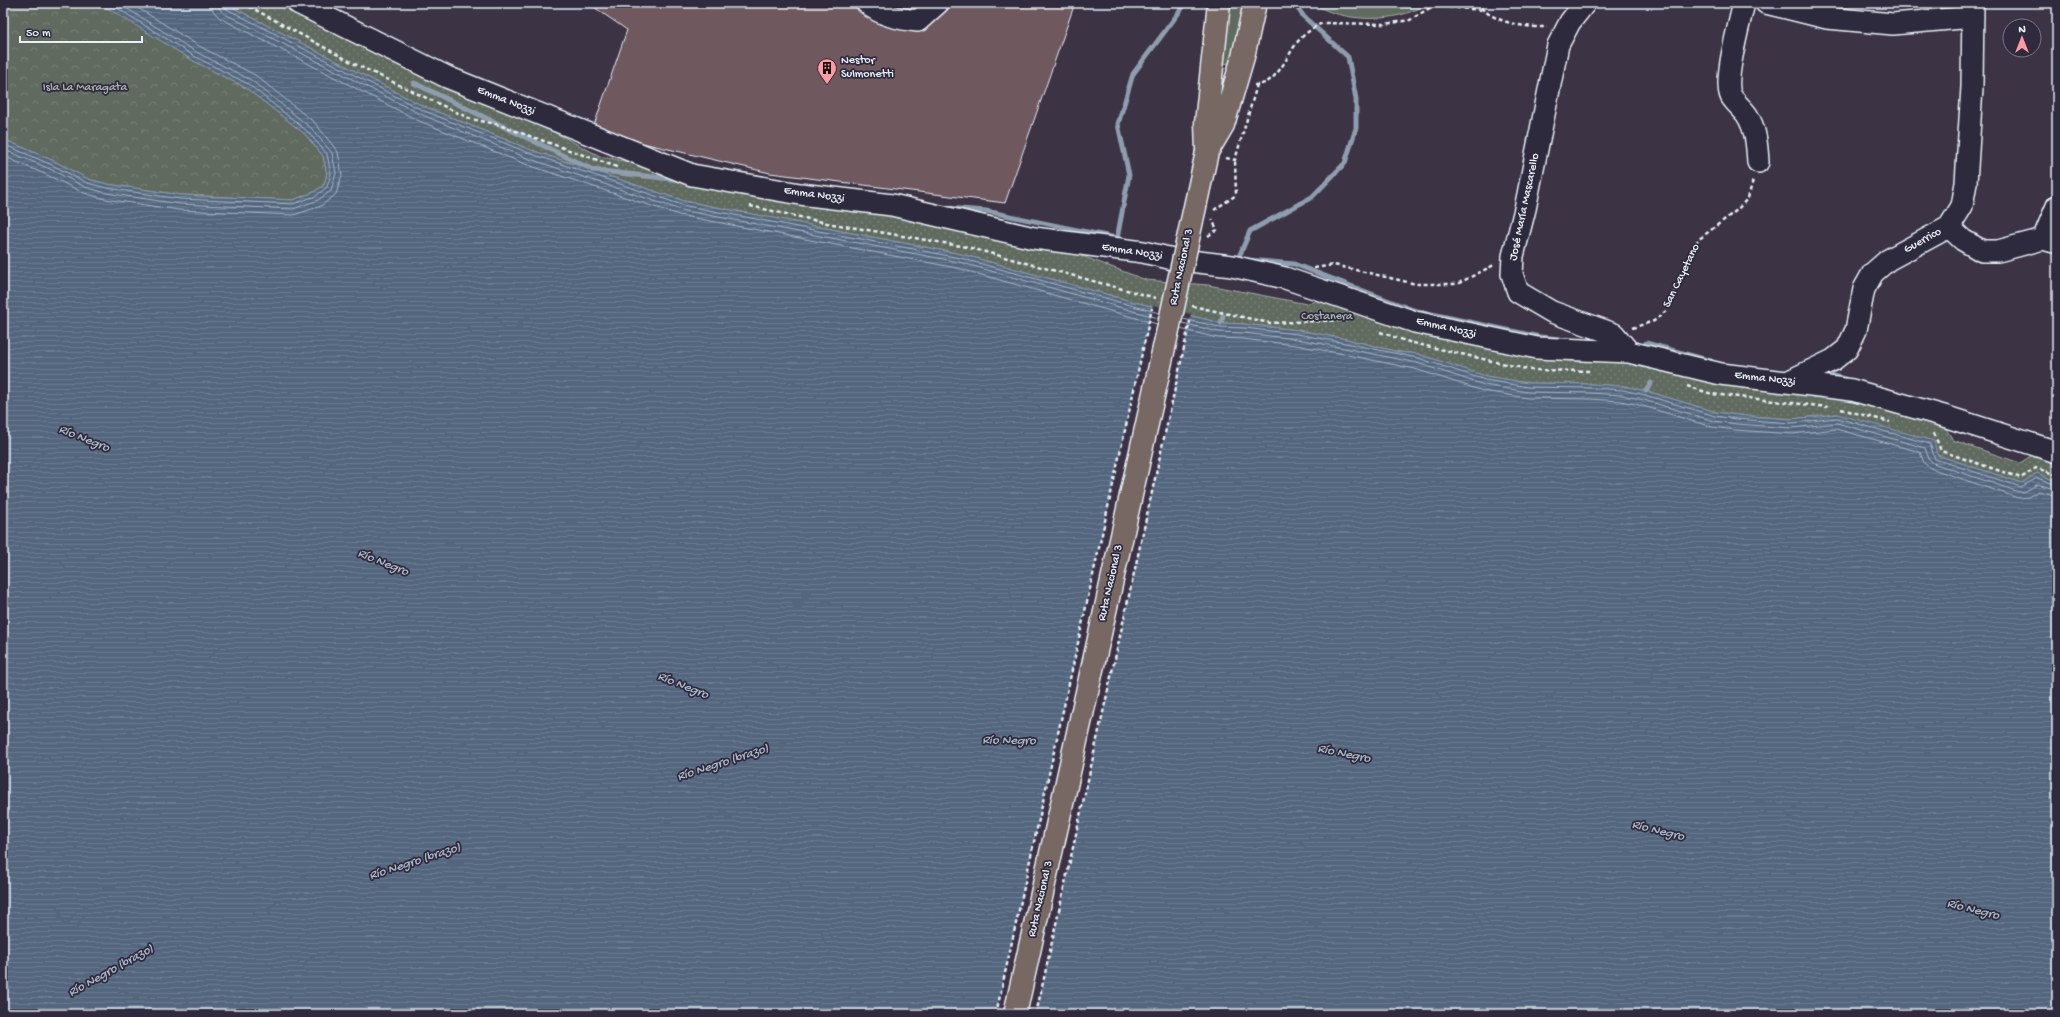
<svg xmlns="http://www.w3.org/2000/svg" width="2060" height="1017" font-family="'Gochi Hand',sans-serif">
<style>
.green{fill:#606a5e;stroke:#a4aeab}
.forest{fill:url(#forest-crowns);stroke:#a4aeab}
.park{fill:url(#park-dots);stroke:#a4aeab}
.water{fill:url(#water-rules);stroke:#8e9eaf}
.pier{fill:#3c3344}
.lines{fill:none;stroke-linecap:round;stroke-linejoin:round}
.shore{stroke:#acb9c7;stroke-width:1}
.stream{stroke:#8e9eaf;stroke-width:5}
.building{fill:#70595f;stroke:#e8f1f8}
.minor-casing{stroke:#e8f1f8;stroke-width:24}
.highway-casing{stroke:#e8f1f8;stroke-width:25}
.path{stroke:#e8f1f8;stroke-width:2.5;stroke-dasharray:4 3;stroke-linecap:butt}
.minor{stroke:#2f2a3d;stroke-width:21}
.highway{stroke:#776864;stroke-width:22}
.highway-bridge-casing{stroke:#e8f1f8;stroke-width:25;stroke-linecap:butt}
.path-bridge{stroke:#e8f1f8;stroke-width:2.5;stroke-dasharray:4 3;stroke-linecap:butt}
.highway-bridge{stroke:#776864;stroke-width:22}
.labels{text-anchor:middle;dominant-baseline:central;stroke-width:3.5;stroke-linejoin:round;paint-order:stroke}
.poi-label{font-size:12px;fill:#e8f1f8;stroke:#2f2a3d;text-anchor:start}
.park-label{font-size:12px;fill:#abb4b3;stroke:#2f2a3d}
.street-label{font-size:12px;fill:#e8f1f8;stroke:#2f2a3d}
.water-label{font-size:13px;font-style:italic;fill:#acb9c7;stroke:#2f2a3d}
</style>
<defs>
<pattern id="forest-crowns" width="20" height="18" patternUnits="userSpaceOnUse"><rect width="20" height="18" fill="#606a5e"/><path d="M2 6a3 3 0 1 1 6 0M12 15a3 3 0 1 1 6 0" fill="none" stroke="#778076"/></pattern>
<pattern id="park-dots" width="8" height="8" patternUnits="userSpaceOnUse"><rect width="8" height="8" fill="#606a5e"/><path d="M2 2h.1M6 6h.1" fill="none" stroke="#778076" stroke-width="1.8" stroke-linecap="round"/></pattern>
<pattern id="water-rules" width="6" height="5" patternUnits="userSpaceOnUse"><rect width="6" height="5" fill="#52667e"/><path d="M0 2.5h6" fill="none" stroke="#6b7c91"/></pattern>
</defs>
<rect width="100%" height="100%" fill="#3c3344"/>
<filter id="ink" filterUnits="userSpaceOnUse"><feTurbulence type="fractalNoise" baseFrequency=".025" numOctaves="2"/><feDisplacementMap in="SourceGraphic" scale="8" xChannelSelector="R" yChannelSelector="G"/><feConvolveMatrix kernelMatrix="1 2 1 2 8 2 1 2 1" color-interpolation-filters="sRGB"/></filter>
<g filter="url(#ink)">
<!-- green -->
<path class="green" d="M1232 3H1245L1230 64 1223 63 1221 53Z
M1312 3H1428C1398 24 1342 23 1312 3Z"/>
<!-- forest -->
<path class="forest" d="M3 3H99L106 6 192 60 246 88 305 134 323 156 327 174 324 185 314 192 293 200 181 195 107 184 88 179 54 161 3 139Z"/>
<!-- park -->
<path class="park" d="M224 3H280L429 78 540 125 600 156 790 197 1034 238 1146 280 1208 285 1307 304 1326 297 1637 360 1851 397 1943 424 1953 440 2020 463 2034 454 2057 462V482L2037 473 2022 483 1937 455 1837 414 1792 419 1737 415 1716 412 1646 391 1623 386 1590 384 1528 383 1485 376 1418 354 1399 352 1346 339 1298 330 1243 324 1221 323 1134 302 961 254 684 201 531 150 423 106Z"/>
<!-- water -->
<path class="water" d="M99 3H224L423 106 531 150 684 201 961 254 1134 302 1221 323 1243 324 1298 330 1346 339 1399 352 1418 354 1486 376 1528 383 1590 384 1623 386 1646 391 1716 412 1737 415 1792 419 1837 414 1934 441 1937 455 2022 483 2037 473 2057 482V1014H3V139L54 161 88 179 107 184 181 195 293 200 314 192 324 185 327 174 323 156 305 134 246 88 192 60Z"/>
<!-- pier -->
<path class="pier" d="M1153 305 1191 314 1036 1014H996Z"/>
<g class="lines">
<!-- shore -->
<path class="shore" d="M212 3 213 11 220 18 417 120 525 164 679 215 957 268 1157 324
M218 3 219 8 223 13 420 114 527 158 681 210 959 262 1158 318
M223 3 225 8 422 110 529 153 682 205 960 258 1159 313
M3 144 52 165 87 183 107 188 180 199 293 204 316 196 327 187 331 174 327 154 307 131 248 84 194 56 109 3
M3 149 50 169 85 187 106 193 180 204 293 209 318 200 331 191 336 173 332 153 311 128 251 80 196 52 118 3
M3 156 47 175 84 193 105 199 179 210 294 215 321 206 336 194 342 175 338 152 315 123 255 75 199 46 130 3
M1183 319 1220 327 1243 328 1297 334 1345 343 1418 358 1485 380 1528 387 1589 388 1623 390 1645 395 1715 416 1736 419 1792 423 1837 418 1930 444 1935 459 2021 487 2037 478 2057 485
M1182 323 1219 332 1243 333 1297 339 1344 348 1417 363 1484 385 1528 392 1589 393 1622 395 1644 400 1714 421 1736 424 1792 428 1837 423 1925 448 1929 459 1933 463 2019 492 2026 491 2038 484 2057 490
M1180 329 1218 338 1242 339 1296 345 1343 354 1415 369 1483 391 1528 398 1589 399 1621 401 1643 406 1712 427 1735 430 1793 434 1836 429 1920 452 1924 463 1930 468 2018 498 2028 497 2039 491 2057 496"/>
<!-- stream -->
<path class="stream" d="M414 83 593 170 680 180
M947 208 986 211 1116 238
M1117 239 1129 175 1118 124 1133 74 1186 3
M1238 259 1250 231 1312 197 1345 163 1356 128V99L1348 57 1304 17 1294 3
M1248 260 1294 264 1413 310 1540 337 1560 339
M1221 323 1223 316
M1646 343 1711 361
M1833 376 1845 379
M1646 391 1651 383"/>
</g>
<!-- building -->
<path class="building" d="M588 3H1075L1005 203 770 173 592 131 627 30Z"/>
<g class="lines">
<defs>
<path id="minor" d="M298 3 447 77 692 175 800 194 892 205 1034 238 1143 252 1173 259 1232 266 1285 278 1415 322 1537 348 1629 352 1721 374 1852 390 1944 416 2057 452
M867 3C881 16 900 19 918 21L938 3
M1585 3 1570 22 1558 45 1525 209 1513 256 1512 274 1518 292 1552 312 1614 334 1629 352
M1744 3C1740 21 1723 81 1731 96 1735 103 1742 108 1747 115 1756 129 1757 146 1758 162
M1766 3 1827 18 1893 24 1973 17
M1949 227 1963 240 1982 251H1998L2043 239 2057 243
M2043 239 2057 206
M1787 382 1833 360 1847 349 1856 330 1864 289 1873 273 1888 260 1949 227 1962 206 1966 183 1972 87 1973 3"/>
<path id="highway" d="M1207 152 1223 125 1243 57 1255 3
M1207 152 1206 123 1219 3
M1015 1014 1172 312"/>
</defs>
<!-- minor casing -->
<use href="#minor" class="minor-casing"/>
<!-- highway casing -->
<use href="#highway" class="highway-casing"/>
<!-- path -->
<path class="path" d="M243 3 353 63 471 119 496 124 617 167
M1476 3C1492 22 1523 28 1547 27
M1435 6 1482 10
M1254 85C1278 86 1287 53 1300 39 1307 32 1315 26 1323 23L1385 24 1410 20 1438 3
M1226 158 1235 160 1257 85
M750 206 827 223 967 247 1156 298
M1214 210 1236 195 1235 160
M1208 236 1217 230 1212 219
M1314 268 1334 265 1416 284H1457L1494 265
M1192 306 1270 323 1347 320
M1632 328 1654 321 1666 311 1691 252 1698 240 1737 210 1748 198 1753 180
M1380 332 1409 342 1531 370 1590 371
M1687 386 1712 394 1828 407
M1841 409 1890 422
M1934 433 1941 451 2021 478 2036 468 2057 475"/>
<!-- minor -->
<use href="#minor" class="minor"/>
<!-- highway -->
<use href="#highway" class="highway"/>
<defs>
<path id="highway-bridge" d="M1172 312 1207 152"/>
</defs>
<!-- highway-bridge casing -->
<use href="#highway-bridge" class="highway-bridge-casing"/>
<!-- path-bridge -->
<path class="path-bridge" d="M996 1014 1152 308
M1036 1014 1190 321"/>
<!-- highway-bridge -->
<use href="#highway-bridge" class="highway-bridge"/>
</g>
</g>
<!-- icons -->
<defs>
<symbol id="building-pin" viewBox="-11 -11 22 30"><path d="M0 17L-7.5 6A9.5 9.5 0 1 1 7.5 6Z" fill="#ff9aa2" stroke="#2f2a3d"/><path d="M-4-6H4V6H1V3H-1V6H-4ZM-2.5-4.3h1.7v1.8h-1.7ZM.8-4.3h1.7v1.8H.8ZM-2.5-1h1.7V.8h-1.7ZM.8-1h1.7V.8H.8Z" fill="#111"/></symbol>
</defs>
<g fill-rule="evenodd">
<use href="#building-pin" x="816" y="57" width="22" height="30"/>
</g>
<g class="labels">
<!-- poi labels -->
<g class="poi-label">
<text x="841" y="61">Nestor<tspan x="841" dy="14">Sulmonetti</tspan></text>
</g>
<!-- park labels -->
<g class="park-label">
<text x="85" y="88">Isla La Maragata</text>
<text x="1327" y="317">Costanera</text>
</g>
<!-- street labels -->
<g class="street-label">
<text transform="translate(506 101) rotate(22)">Emma Nozzi</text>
<text transform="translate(814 195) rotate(8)">Emma Nozzi</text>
<text transform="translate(1525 207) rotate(-78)">José María Mascarello</text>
<text transform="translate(1923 241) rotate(-29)">Guerrico</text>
<text transform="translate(1132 252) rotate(9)">Emma Nozzi</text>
<text transform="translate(1182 267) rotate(-78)">Ruta Nacional 3</text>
<text transform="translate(1682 276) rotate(-64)">San Cayetano</text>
<text transform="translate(1446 328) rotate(13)">Emma Nozzi</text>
<text transform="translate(1765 379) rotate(7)">Emma Nozzi</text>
<text transform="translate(1111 583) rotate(-77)">Ruta Nacional 3</text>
<text transform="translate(1041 899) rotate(-77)">Ruta Nacional 3</text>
</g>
<!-- water labels -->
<g class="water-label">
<text transform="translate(84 439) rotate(22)">Río Negro</text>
<text transform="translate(383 563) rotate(22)">Río Negro</text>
<text transform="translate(683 686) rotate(22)">Río Negro</text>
<text transform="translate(1009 741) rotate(1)">Río Negro</text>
<text transform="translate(1344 754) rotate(12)">Río Negro</text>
<text transform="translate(723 763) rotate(-18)">Río Negro (brazo)</text>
<text transform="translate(1658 831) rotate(14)">Río Negro</text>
<text transform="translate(415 862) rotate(-18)">Río Negro (brazo)</text>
<text transform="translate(1973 910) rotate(14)">Río Negro</text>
<text transform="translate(111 971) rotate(-29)">Río Negro (brazo)</text>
</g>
</g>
<!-- margin -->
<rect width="2060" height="1017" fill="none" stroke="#2f2a3d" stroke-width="16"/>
<rect x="8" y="8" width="2044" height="1001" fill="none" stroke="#e8f1f8" stroke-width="1.5" filter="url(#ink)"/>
<!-- north arrow -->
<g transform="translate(2022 38)"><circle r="19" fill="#2f2a3d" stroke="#797a88"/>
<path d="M0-3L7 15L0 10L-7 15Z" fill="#ff9aa2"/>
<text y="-6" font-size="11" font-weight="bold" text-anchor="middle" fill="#e8f1f8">N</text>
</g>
<!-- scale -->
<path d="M20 36v6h122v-6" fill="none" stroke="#e8f1f8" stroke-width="2"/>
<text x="26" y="36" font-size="12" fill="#e8f1f8" stroke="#2f2a3d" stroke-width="3" paint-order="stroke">50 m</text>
</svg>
